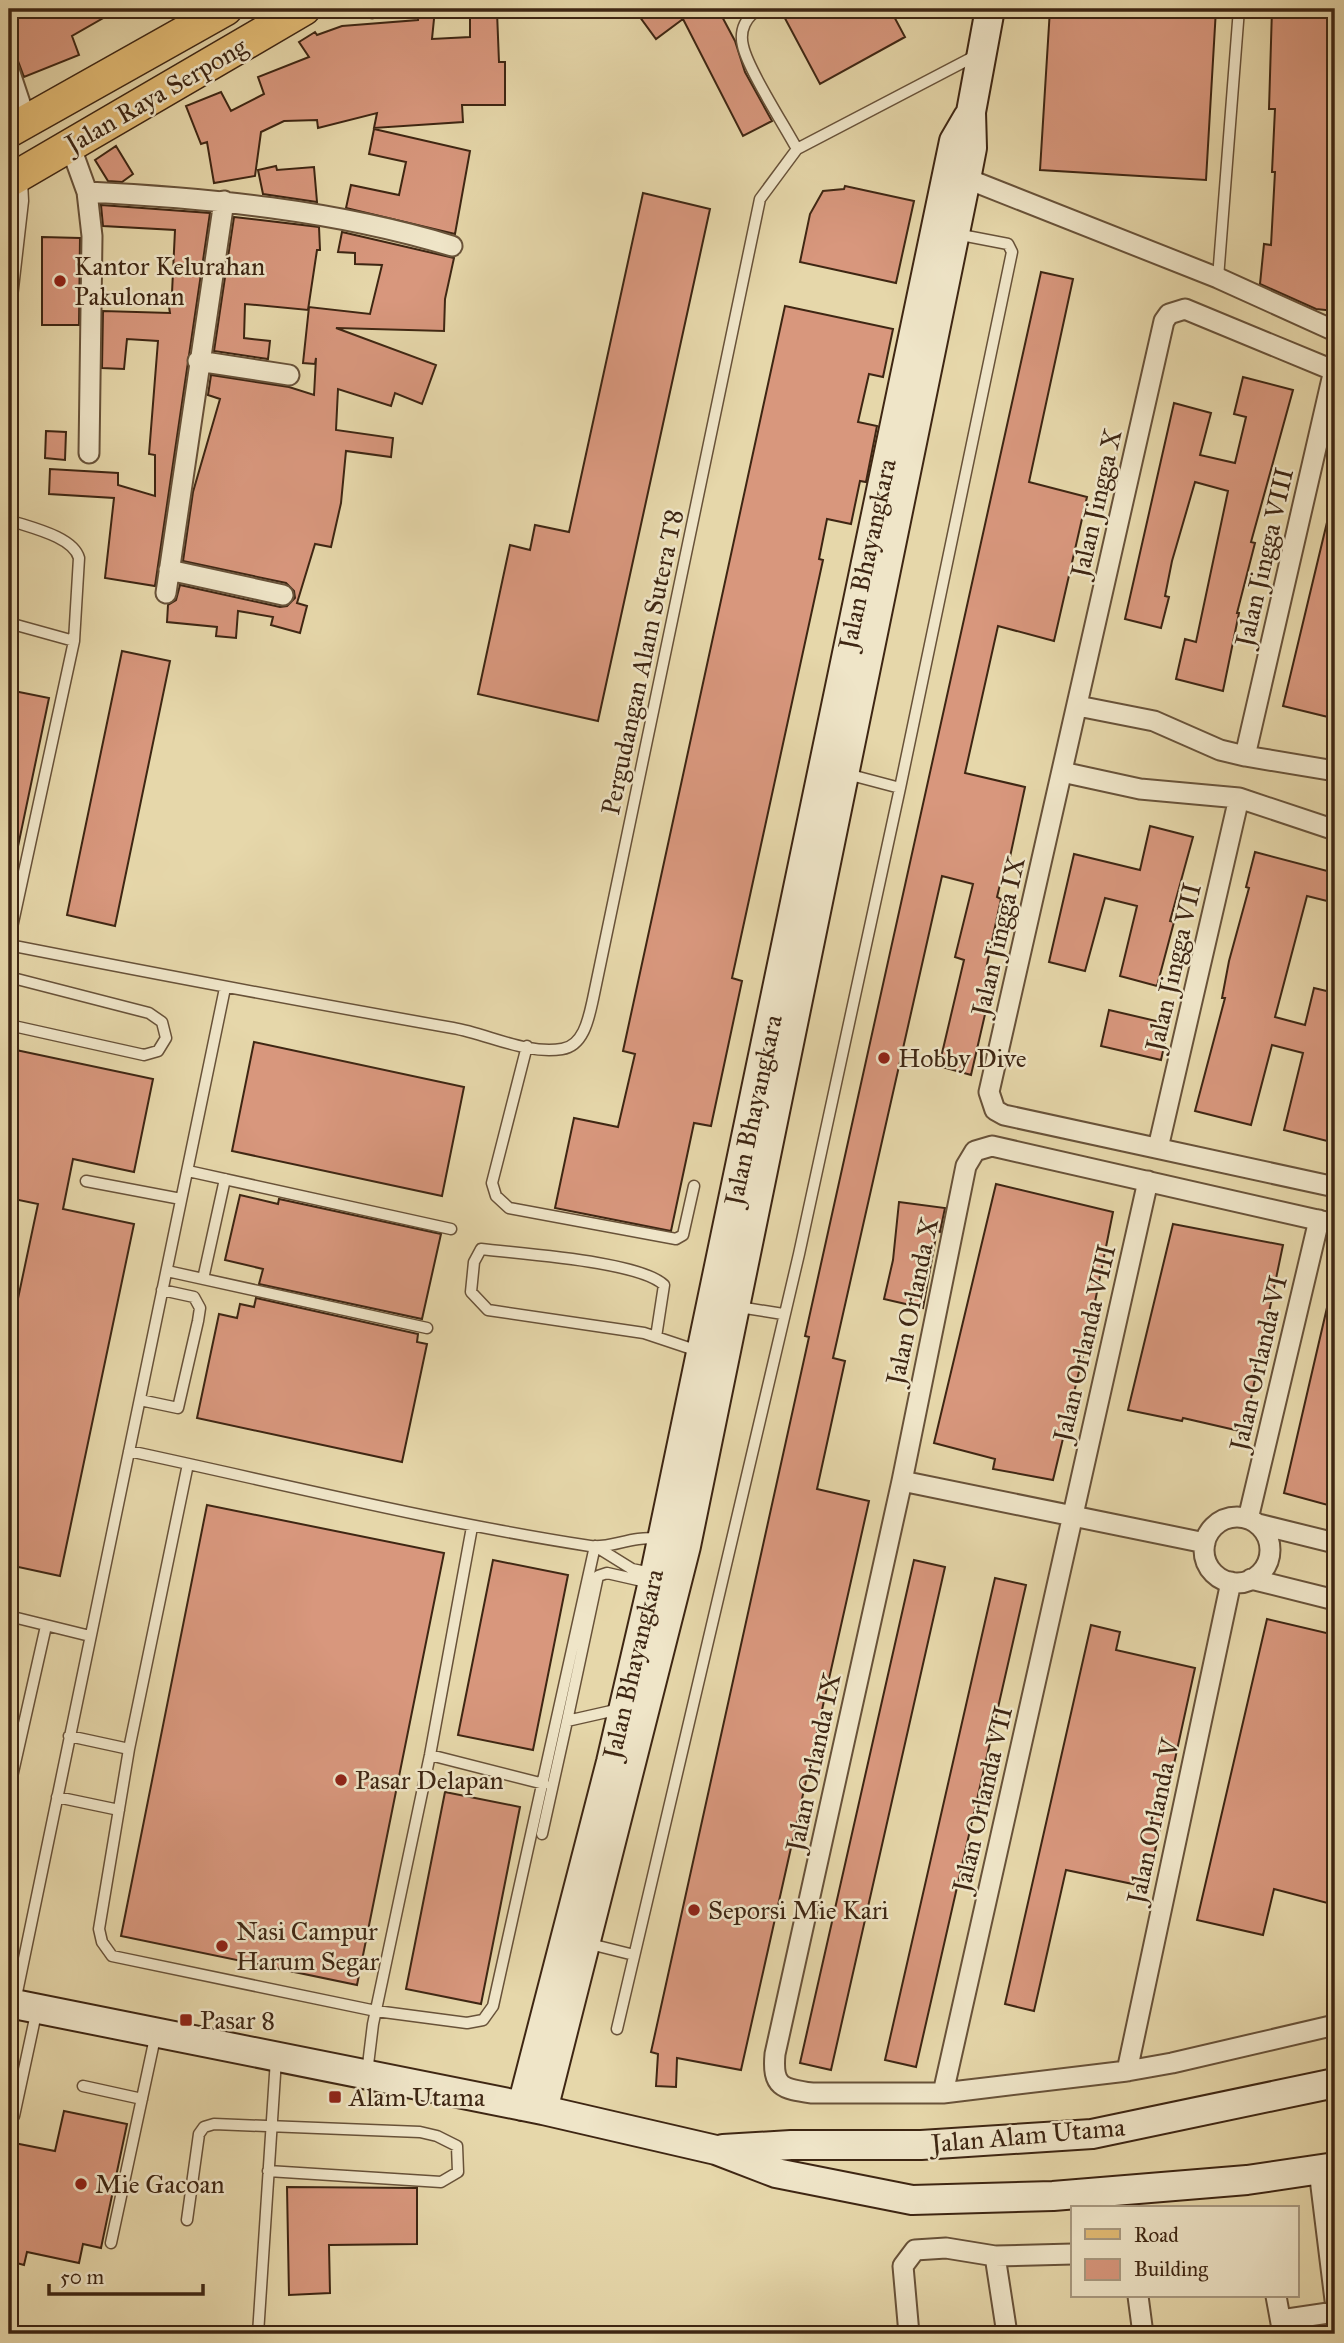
<svg xmlns="http://www.w3.org/2000/svg" width="1344" height="2343" font-family="'IM FELL Great Primer',serif">
<style>
.building{fill:#d8977d;stroke:#3e2613;stroke-width:2}
.lines{fill:none;stroke-linecap:round;stroke-linejoin:round}
.service-casing{stroke:#685239;stroke-width:13}
.minor-casing{stroke:#685239;stroke-width:23}
.secondary-casing{stroke:#3e2613;stroke-width:32}
.primary-casing{stroke:#3e2613;stroke-width:35}
.service{stroke:#efe5c8;stroke-width:10}
.minor{stroke:#efe5c8;stroke-width:19}
.secondary{stroke:#efe5c8;stroke-width:28}
.primary{stroke:#e3bc75;stroke-width:32}
.poi-dot{fill:#8f2418;stroke:#efe5c8;stroke-width:2.5}
.labels{text-anchor:middle;dominant-baseline:central;stroke-width:5;stroke-linejoin:round;paint-order:stroke}
.street-label{font-size:26px;fill:#3e2613;stroke:#efe5c8}
.poi-label{font-size:26px;fill:#3e2613;stroke:#efe5c8;text-anchor:start}
</style>
<rect width="100%" height="100%" fill="#e6d7aa"/>
<filter id="stains"><feTurbulence type="fractalNoise" baseFrequency=".00286" numOctaves="4"/><feColorMatrix values="0 0 0 0 .2 0 0 0 0 .09 0 0 0 0 .02 0 0 0 .5 -.17"/></filter>
<radialGradient id="worn" r=".72"><stop offset=".6" stop-color="#630" stop-opacity="0"/><stop offset="1" stop-color="#630" stop-opacity=".3"/></radialGradient>
<!-- building -->
<path class="building" d="M15 9H119L72 36 79 55 24 77 18 61 9 58V19L18 17Z
M419 9H435L432 39 470 37V13L497 12 499 62H505V105H462L463 122 374 128 377 113 318 128 317 120 284 121 261 132 255 176 214 183 207 142 201 144 186 106 221 92 231 111 264 94 258 77 309 57 299 42 315 32 317 35 342 26 418 20Z
M634 9H718L735 41 745 72 772 121 743 136 683 19 656 39Z
M780 9H890L905 37 820 84Z
M1050 9H1216L1206 180 1040 170Z
M1272 9H1335V311L1316 309 1260 284 1264 244 1271 245 1275 172H1272L1275 109H1269Z
M374 129 470 151 455 234 346 208 351 185 399 195 406 162 369 154Z
M116 146 133 174 122 182 108 181 95 160Z
M276 166 277 170 314 167 317 202 263 194 258 170Z
M845 186 914 201 896 283 800 262 810 214 823 191 844 189Z
M643 193 710 209 598 721 478 694 510 545 530 550 535 525 569 532Z
M101 205 210 213 155 586 105 578 114 498 49 494 50 469 118 473V485L155 496V455L149 454 158 341 127 339 124 369 102 368 103 311 170 313 167 294 172 293 175 230 103 226Z
M234 217 319 227 320 250H317L308 310 245 304 244 338 270 341 268 359 214 351Z
M342 232 454 258 445 299 444 331 336 328 436 365 422 404 395 393 391 406 338 389 336 430 393 438 391 457 346 451 341 503 331 547 315 544 297 603 307 606 300 633 271 625 273 617 238 611 236 638 216 636 217 627 167 622 168 605 176 600 180 585 280 607 287 606 295 598 294 591 286 583 183 561 193 492 220 399 208 395 211 375 289 387 314 395 316 358 315 364 303 363 309 307 370 314 382 265 355 264V253L338 252Z
M42 237 80 238 79 325H42Z
M1041 272 1073 279 1029 482 1087 497 1054 641 998 626 965 773 1025 787 1010 857 1007 856 997 897 1001 899 986 969 995 971 971 1075 939 1066 964 960 955 957 973 884 942 876 833 1358 845 1361 817 1489 869 1501 741 2070 677 2058 676 2087 656 2086 658 2054 651 2052 809 1337 805 1336Z
M785 306 893 329 883 377 869 374 858 422 877 426 866 482 860 481 851 524 827 519 819 559 823 560 732 978 742 981 711 1126 694 1123 671 1231 555 1208 574 1118 618 1127 635 1054 623 1051Z
M1243 377 1293 390 1251 542 1255 543 1237 613H1239L1223 691 1176 679 1185 639 1196 642 1228 491 1195 482 1172 561 1165 596 1169 597 1161 628 1125 619 1174 403 1211 413 1200 455 1235 463 1246 417 1234 414Z
M46 431 66 432 65 460 45 458Z
M1329 514 1335 515V689L1328 717 1283 706Z
M122 651 170 661 115 926 67 915Z
M9 690 49 698 16 856 9 855Z
M1150 826 1193 837 1170 921 1174 922 1157 986 1120 976 1137 906 1105 898 1085 971 1049 962 1074 854 1140 870Z
M1255 852 1335 873V903L1307 896 1275 1017 1305 1025 1314 988 1335 993V1143L1284 1130 1303 1053 1272 1045 1251 1125 1195 1111 1225 998H1222L1229 961 1249 888 1246 887Z
M1109 1010 1169 1024 1161 1060 1101 1046Z
M254 1042 464 1087 442 1196 232 1151Z
M16 1050 153 1079 134 1172 73 1159 63 1209 134 1224 60 1576 9 1565V1341L38 1204 9 1198V1085Z
M996 1184 1113 1212 1091 1322 1053 1480 993 1469 995 1459 934 1443Z
M240 1195 278 1204 279 1199 441 1234 422 1319 259 1284 263 1269 225 1260Z
M899 1202 945 1208 940 1232 937 1231 923 1308 884 1299 893 1260Z
M1173 1224 1283 1245 1244 1432 1183 1418 1182 1421 1128 1410Z
M256 1298 418 1334 417 1342 427 1344 402 1462 197 1418 219 1314 237 1318 240 1304 254 1307Z
M1329 1299 1335 1300V1507L1284 1493Z
M207 1505 444 1553 357 1985 121 1936Z
M493 1560 568 1575 533 1750 458 1735Z
M914 1560 945 1567 831 2070 800 2063Z
M995 1578 1026 1585 916 2067 885 2060Z
M1267 1619 1335 1635V1905L1274 1889 1263 1935 1197 1920Z
M1091 1625 1120 1632 1116 1650 1195 1668 1147 1887 1066 1870 1034 2011 1005 2004Z
M445 1792 520 1807 481 2004 406 1989Z
M64 2111 127 2124 101 2248 83 2244 79 2263 27 2252 24 2265 9 2261V2142L55 2151Z
M287 2187 417 2188V2244L329 2245 330 2293 289 2295Z"/>
<g class="lines">
<defs>
<path id="service" d="M361 9 372 13 380 9
M760 9C746 16 739 30 743 46 748 69 784 125 797 149
M1218 278 1239 9
M9 323 23 201 22 181
M9 520C28 527 73 536 79 558L74 641 9 941
M9 623 74 641
M847 774 900 788
M9 945C157 974 305 1002 453 1028 488 1034 527 1055 562 1049 584 1046 589 1017 593 999L760 199 797 149 977 55
M9 977 149 1013 162 1022 166 1038 158 1051 144 1055 9 1025
M527 1046 492 1183 496 1196 509 1208 676 1239 683 1235 694 1186
M188 1171 451 1229
M86 1181 181 1199
M167 1271 427 1328
M203 1279 225 1179
M739 1307 783 1314
M656 1337 664 1285C639 1261 520 1254 481 1249L474 1262 471 1292 488 1310 644 1333 698 1351
M140 1400 178 1408 198 1321 200 1308 194 1297 162 1290
M129 1451C283 1484 435 1522 590 1546 611 1549 632 1535 658 1539
M188 1464 129 1749 99 1929 102 1942 112 1956 376 2011 467 2023 483 2020 493 2006 595 1546
M595 1546 632 1569 651 1573
M9 1616 90 1636
M620 1709 567 1721 598 1576 607 1573 651 1583
M69 1736 129 1749
M430 1755 544 1784
M9 1790 46 1626
M57 1797 119 1810
M542 1834 567 1721
M586 1943 634 1955
M15 2002 225 988
M617 2029 799 1254 900 788 1012 252 1008 244 956 234
M367 2073 373 2024 430 1755 472 1527
M83 2086 142 2099
M9 2122 14 2116 37 2009
M187 2220 199 2134 204 2127 214 2124 420 2132 437 2136 457 2146 458 2172 441 2182 268 2171
M111 2243 156 2033
M258 2334 276 2059"/>
<path id="minor" d="M9 70 26 121
M70 145 87 192 92 236 89 453
M955 174 1218 278 1335 331
M87 192C209 198 334 210 452 246
M198 361 289 375
M1335 371 1185 309 1169 314 1164 321 989 1092 995 1110 1004 1115 1335 1187
M169 570 283 595
M166 593 224 201
M1078 706 1154 721 1220 750 1245 756 1335 771
M1245 756 1334 370
M1062 772 1140 789 1239 798 1335 830
M1158 1148 1239 798
M1335 1224 992 1146 975 1151 966 1166 902 1481 775 2054C772 2087 782 2089 812 2093H943L1127 2071 1172 2063 1335 2025
M902 1481 1205 1543
M1204 1550a33 33 0 1 1 66 0a33 33 0 1 1-66 0Z
M1248 1519 1319 1220
M1258 1524 1335 1543
M1251 1579 1335 1600
M1127 2071 1231 1582
M943 2093 1148 1181
M1319 2170 1335 2300
M995 2256 1007 2334
M1138 2296 1143 2334
M1276 2296 1283 2334
M1281 2320 1335 2312
M909 2334 903 2266 915 2250 946 2248 995 2256 1073 2254"/>
<path id="secondary" d="M9 2003 543 2110 716 2150 776 2173 912 2200 1053 2196 1247 2180 1335 2167
M522 2106 611 1762 655 1573 954 141 968 117
M543 2110 686 1546 966 179 972 148 971 112 990 9
M723 2149 791 2145H921L1092 2134 1335 2083"/>
<path id="primary" d="M9 131 226 9
M9 181 304 9"/>
</defs>
<!-- service casing -->
<use href="#service" class="service-casing"/>
<!-- minor casing -->
<use href="#minor" class="minor-casing"/>
<!-- secondary casing -->
<use href="#secondary" class="secondary-casing"/>
<!-- primary casing -->
<use href="#primary" class="primary-casing"/>
<!-- service -->
<use href="#service" class="service"/>
<!-- minor -->
<use href="#minor" class="minor"/>
<!-- secondary -->
<use href="#secondary" class="secondary"/>
<!-- primary -->
<use href="#primary" class="primary"/>
</g>
<!-- markers -->
<g class="poi-dot">
<circle cx="60" cy="281" r="7"/>
<circle cx="884" cy="1058" r="7"/>
<circle cx="341" cy="1780" r="7"/>
<circle cx="694" cy="1910" r="7"/>
<circle cx="222" cy="1946" r="7"/>
<rect x="179" y="2013" width="14" height="14" rx="3.5"/>
<rect x="328" y="2090" width="14" height="14" rx="3.5"/>
<circle cx="81" cy="2184" r="7"/>
</g>
<g class="labels">
<!-- street labels -->
<g class="street-label">
<text transform="translate(156 95) rotate(-30)">Jalan Raya Serpong</text>
<text transform="translate(1096 503) rotate(-77)">Jalan Jingga X</text>
<text transform="translate(867 554) rotate(-78)">Jalan Bhayangkara</text>
<text transform="translate(1264 557) rotate(-77)">Jalan Jingga VIII</text>
<text transform="translate(642 662) rotate(-78)">Pergudangan Alam Sutera T8</text>
<text transform="translate(998 936) rotate(-77)">Jalan Jingga IX</text>
<text transform="translate(1173 967) rotate(-77)">Jalan Jingga VII</text>
<text transform="translate(753 1110) rotate(-78)">Jalan Bhayangkara</text>
<text transform="translate(912 1301) rotate(-78)">Jalan Orlanda X</text>
<text transform="translate(1084 1343) rotate(-77)">Jalan Orlanda VIII</text>
<text transform="translate(1258 1363) rotate(-77)">Jalan Orlanda VI</text>
<text transform="translate(633 1664) rotate(-77)">Jalan Bhayangkara</text>
<text transform="translate(813 1762) rotate(-78)">Jalan Orlanda IX</text>
<text transform="translate(982 1799) rotate(-77)">Jalan Orlanda VII</text>
<text transform="translate(1153 1821) rotate(-78)">Jalan Orlanda V</text>
<text transform="translate(1028 2135) rotate(-5)">Jalan Alam Utama</text>
</g>
<!-- poi labels -->
<g class="poi-label">
<text x="74" y="266">Kantor Kelurahan<tspan x="74" dy="30">Pakulonan</tspan></text>
<text x="898" y="1058">Hobby Dive</text>
<text x="355" y="1780">Pasar Delapan</text>
<text x="708" y="1910">Seporsi Mie Kari</text>
<text x="236" y="1931">Nasi Campur<tspan x="236" dy="30">Harum Segar</tspan></text>
<text x="200" y="2020">Pasar 8</text>
<text x="349" y="2097">Alam Utama</text>
<text x="95" y="2184">Mie Gacoan</text>
</g>
</g>
<!-- margin -->
<rect width="1344" height="2343" fill="none" stroke="#e6d7aa" stroke-width="35"/>
<rect x="10" y="10" width="1323" height="2322" fill="none" stroke="#3e2613" stroke-width="3.5"/>
<rect x="18" y="18" width="1309" height="2308" fill="none" stroke="#3e2613" stroke-width="2"/>
<!-- legend -->
<rect x="1071" y="2206" width="228" height="91" fill="#efe5c8" stroke="#a89980" stroke-width="2"/>
<rect x="1085" y="2229" width="35" height="10" fill="#e3bc75" stroke="#a89980" stroke-width="2"/>
<text x="1134" y="2242" font-size="21" fill="#3e2613">Road</text>
<rect x="1085" y="2259" width="35" height="21" fill="#d8977d" stroke="#a89980" stroke-width="2"/>
<text x="1134" y="2276" font-size="21" fill="#3e2613">Building</text>
<!-- scale -->
<path d="M49 2284v10h154v-10" fill="none" stroke="#3e2613" stroke-width="3.5"/>
<text x="60" y="2284" font-size="21" fill="#3e2613" stroke="#efe5c8" stroke-width="5" paint-order="stroke">50 m</text>
<rect width="100%" height="100%" filter="url(#stains)"/>
<rect width="100%" height="100%" fill="url(#worn)"/>
</svg>
